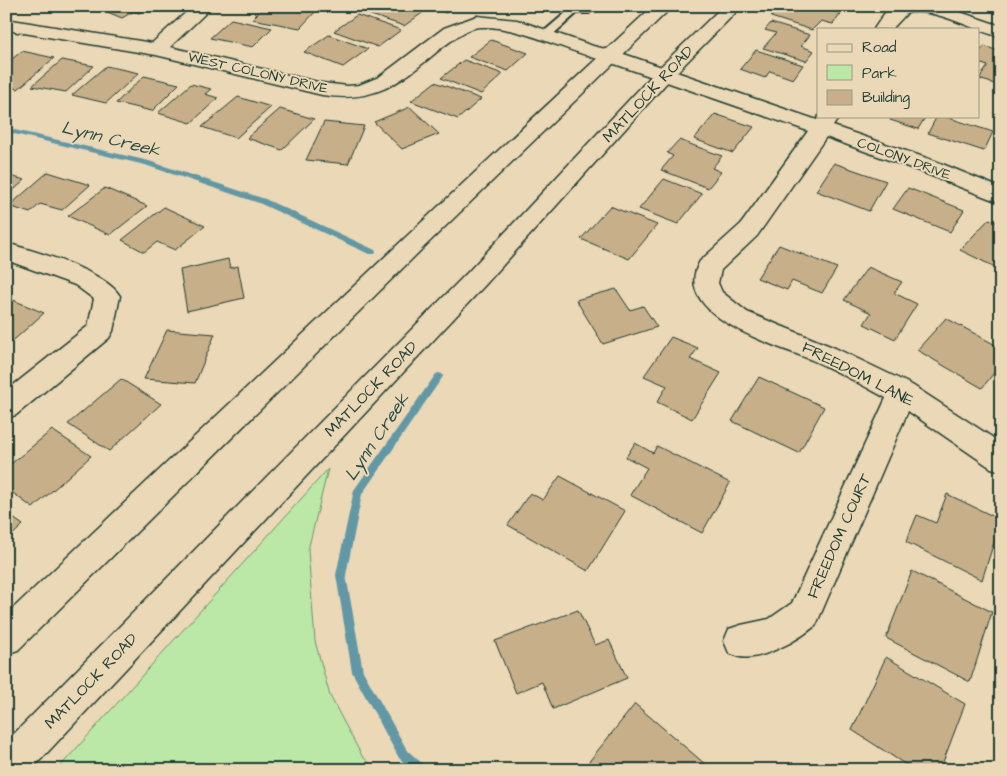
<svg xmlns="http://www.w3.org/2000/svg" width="1007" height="776" font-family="'Architects Daughter',sans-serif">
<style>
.green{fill:#bbe8a6;stroke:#6d926d}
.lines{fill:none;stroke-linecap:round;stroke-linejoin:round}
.stream{fill:#6298a5;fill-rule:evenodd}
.building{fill:#c7af8a;stroke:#1f3d34}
.service-casing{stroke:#1f3d34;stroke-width:4}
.minor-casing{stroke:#1f3d34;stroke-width:3}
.secondary-casing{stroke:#1f3d34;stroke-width:3}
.service{fill:#ebd8b6;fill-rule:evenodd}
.minor{fill:#ebd8b6;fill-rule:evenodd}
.secondary{fill:#ebd8b6;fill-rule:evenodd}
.labels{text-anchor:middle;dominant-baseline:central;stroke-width:4;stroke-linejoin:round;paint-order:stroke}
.far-street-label{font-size:14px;fill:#1f3d34;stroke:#ebd8b6}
.street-label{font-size:16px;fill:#1f3d34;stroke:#ebd8b6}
.water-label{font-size:18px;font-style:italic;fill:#2a4c47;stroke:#ebd8b6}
</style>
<rect width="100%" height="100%" fill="#ebd8b6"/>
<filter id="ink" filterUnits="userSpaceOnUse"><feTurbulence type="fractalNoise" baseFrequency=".02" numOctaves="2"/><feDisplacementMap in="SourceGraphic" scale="10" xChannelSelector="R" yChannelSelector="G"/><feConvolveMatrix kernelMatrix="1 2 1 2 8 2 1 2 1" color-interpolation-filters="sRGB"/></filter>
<g filter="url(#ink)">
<!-- green -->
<path class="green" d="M328 469 308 550 315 641 330 696 362 756 377 770H57Z"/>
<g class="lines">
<!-- stream -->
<path class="stream" d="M6 128 149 161 265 199 375 250 376 252 375 254H369L259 203 145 165 6 132Z
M439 373 442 374 443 376 442 378 362 494 346 575 363 671 407 750 425 766 427 770H412L399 758 352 672 336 575 354 490 436 374Z"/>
</g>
<!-- building -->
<path class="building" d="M93 6H150L139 13 134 11 122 18Z
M265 6H296L317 10 300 28 252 19Z
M379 6H412L425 11 404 26 368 14Z
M427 6H456L446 13Z
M781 6 798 9 801 6H815L841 14 833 24 821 21 812 30 771 17Z
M357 15 401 30 378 47 334 31Z
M231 19 272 28 253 47 210 38Z
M771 23 810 35 801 46 814 51 806 61 763 48 776 33 765 30Z
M329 35 368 49 343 67 304 52Z
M491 40 528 53 508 71 469 57Z
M984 46 1001 52V86L979 79 988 66 978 63V54Z
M756 50 803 65 793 79 770 71 765 78 740 69Z
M22 51 54 58 18 89 6 86V64Z
M62 60 94 66 66 92 32 86Z
M464 60 503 74 481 94 441 78Z
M106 66 139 73 106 103 72 95Z
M144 76 179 84 152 111 116 103Z
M435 82 481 99 458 119 411 101Z
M191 84 211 89 205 94 218 98 191 123 158 113Z
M238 97 271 107 236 138 202 127Z
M410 107 439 134 402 149 374 122Z
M280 109 314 119 282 150 247 138Z
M715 114 754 127 733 153 694 139Z
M892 116H926L918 129 890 120Z
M937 116H943L993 132 984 151 928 133Z
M324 122 364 126 348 164 306 160Z
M679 140 722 156 712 168 721 172 708 188 661 170 673 156 667 153Z
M834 163 886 181 869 211 816 191Z
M48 172 90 185 62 210 40 204 30 213 9 206Z
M6 175 25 180 6 197Z
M664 179 702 194 678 224 639 209Z
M105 188 147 206 110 235 68 216Z
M908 188 964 210 950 232 893 209Z
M610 206 657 225 629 259 581 239Z
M164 207 205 226 175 250 157 242 144 252 122 240Z
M989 219 1001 224V270L960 250Z
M779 245 837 268 822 293 792 281 787 290 757 278Z
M228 259 230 268 238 266 244 298 187 311 180 270Z
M868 267 902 282 894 293 917 304 895 339 864 324 871 313 844 300Z
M616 289 630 310 643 306 657 327 603 344 576 300Z
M6 297 44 313 6 347Z
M946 318 1001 348V364L982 388 917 350Z
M167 330 215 334 195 383 144 379Z
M671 337 698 348 690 359 721 373 692 419 657 402 667 386 644 376Z
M759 377 824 407 799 453 732 421Z
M121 379 161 404 109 451 68 424Z
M52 430 91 456 33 508 6 488V468Z
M635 443 653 453 657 446 730 483 702 533 630 495 647 468 626 457Z
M560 476 625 511 588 571 508 525 530 493 543 500Z
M947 494 1001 520 982 580 906 542 917 515 936 523Z
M6 513 23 525 6 541Z
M912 571 992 612 970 682 886 638Z
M578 610 595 645 609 640 627 678 553 709 542 682 516 693 495 641Z
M886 657 965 704 940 770H914L852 730Z
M635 704 712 770H593L587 764Z"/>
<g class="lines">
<defs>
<path id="service" d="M557 6 584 8 597 6 589 13H577L549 38H541V34L568 11Z"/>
<path id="minor" d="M193 6H213L170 47 322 83 348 86 359 85 379 77 444 28 477 16 517 20 593 46 618 52 817 120 819 116H840L833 126 935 161 1001 188V203L919 171 826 137 757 236 721 270 718 283 722 292 747 312 835 348 912 385 1001 443V471L991 468 908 411 816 625C800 639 762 661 740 657 737 656 732 654 729 653L724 641 729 629 741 625 769 619 792 603 886 398C862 385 839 372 814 361 779 346 668 316 700 261L741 224 808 131 606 61C568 52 517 25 481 27 468 27 454 39 444 46 403 80 378 104 322 95L156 55 6 30V19L152 43Z
M893 6H942L1001 26V37C973 31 936 7 907 13L892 29H874L884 14Z
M6 243C35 251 105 271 120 296L113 331 109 338 16 415 6 418V391L88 326 94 299 75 285 6 260Z"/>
<path id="secondary" d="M653 6H673L424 247 18 650 6 654V615L408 235Z
M723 6H742L671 78 486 284 31 770H6V742L468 272 657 70Z"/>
</defs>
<!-- service casing -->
<use href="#service" class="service-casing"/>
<!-- minor casing -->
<use href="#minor" class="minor-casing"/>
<!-- secondary casing -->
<use href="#secondary" class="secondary-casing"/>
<!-- service -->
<use href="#service" class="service"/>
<!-- minor -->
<use href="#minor" class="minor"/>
<!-- secondary -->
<use href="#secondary" class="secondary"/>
</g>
</g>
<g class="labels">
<!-- far-street labels -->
<g class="far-street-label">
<text transform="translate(258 73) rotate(13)">WEST COLONY DRIVE</text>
<text transform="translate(904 159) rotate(20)">COLONY DRIVE</text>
</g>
<!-- street labels -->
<g class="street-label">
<text transform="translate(648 94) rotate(-47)">MATLOCK ROAD</text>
<text transform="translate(858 374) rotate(27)">FREEDOM LANE</text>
<text transform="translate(371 389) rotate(-46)">MATLOCK ROAD</text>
<text transform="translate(839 536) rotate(-66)">FREEDOM COURT</text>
<text transform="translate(91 681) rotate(-46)">MATLOCK ROAD</text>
</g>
<!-- water labels -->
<g class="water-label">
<text transform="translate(111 139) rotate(14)">Lynn Creek</text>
<text transform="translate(377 437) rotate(-56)">Lynn Creek</text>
</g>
</g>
<!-- margin -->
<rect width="1007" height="776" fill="none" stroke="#ebd8b6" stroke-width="25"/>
<rect x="12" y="12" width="982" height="751" fill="none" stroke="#1f3d34" stroke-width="2" filter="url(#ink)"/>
<!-- legend -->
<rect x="817" y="28" width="162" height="90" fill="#ebd8b6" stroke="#999a82"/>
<rect x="827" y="44" width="25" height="8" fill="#ebd8b6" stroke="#999a82"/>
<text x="862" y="52" font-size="15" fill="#1f3d34">Road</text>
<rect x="827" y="65" width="25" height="15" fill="#bbe8a6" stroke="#999a82"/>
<text x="862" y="78" font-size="15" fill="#1f3d34">Park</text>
<rect x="827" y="90" width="25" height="15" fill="#c7af8a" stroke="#999a82"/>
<text x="862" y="102" font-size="15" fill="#1f3d34">Building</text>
</svg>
